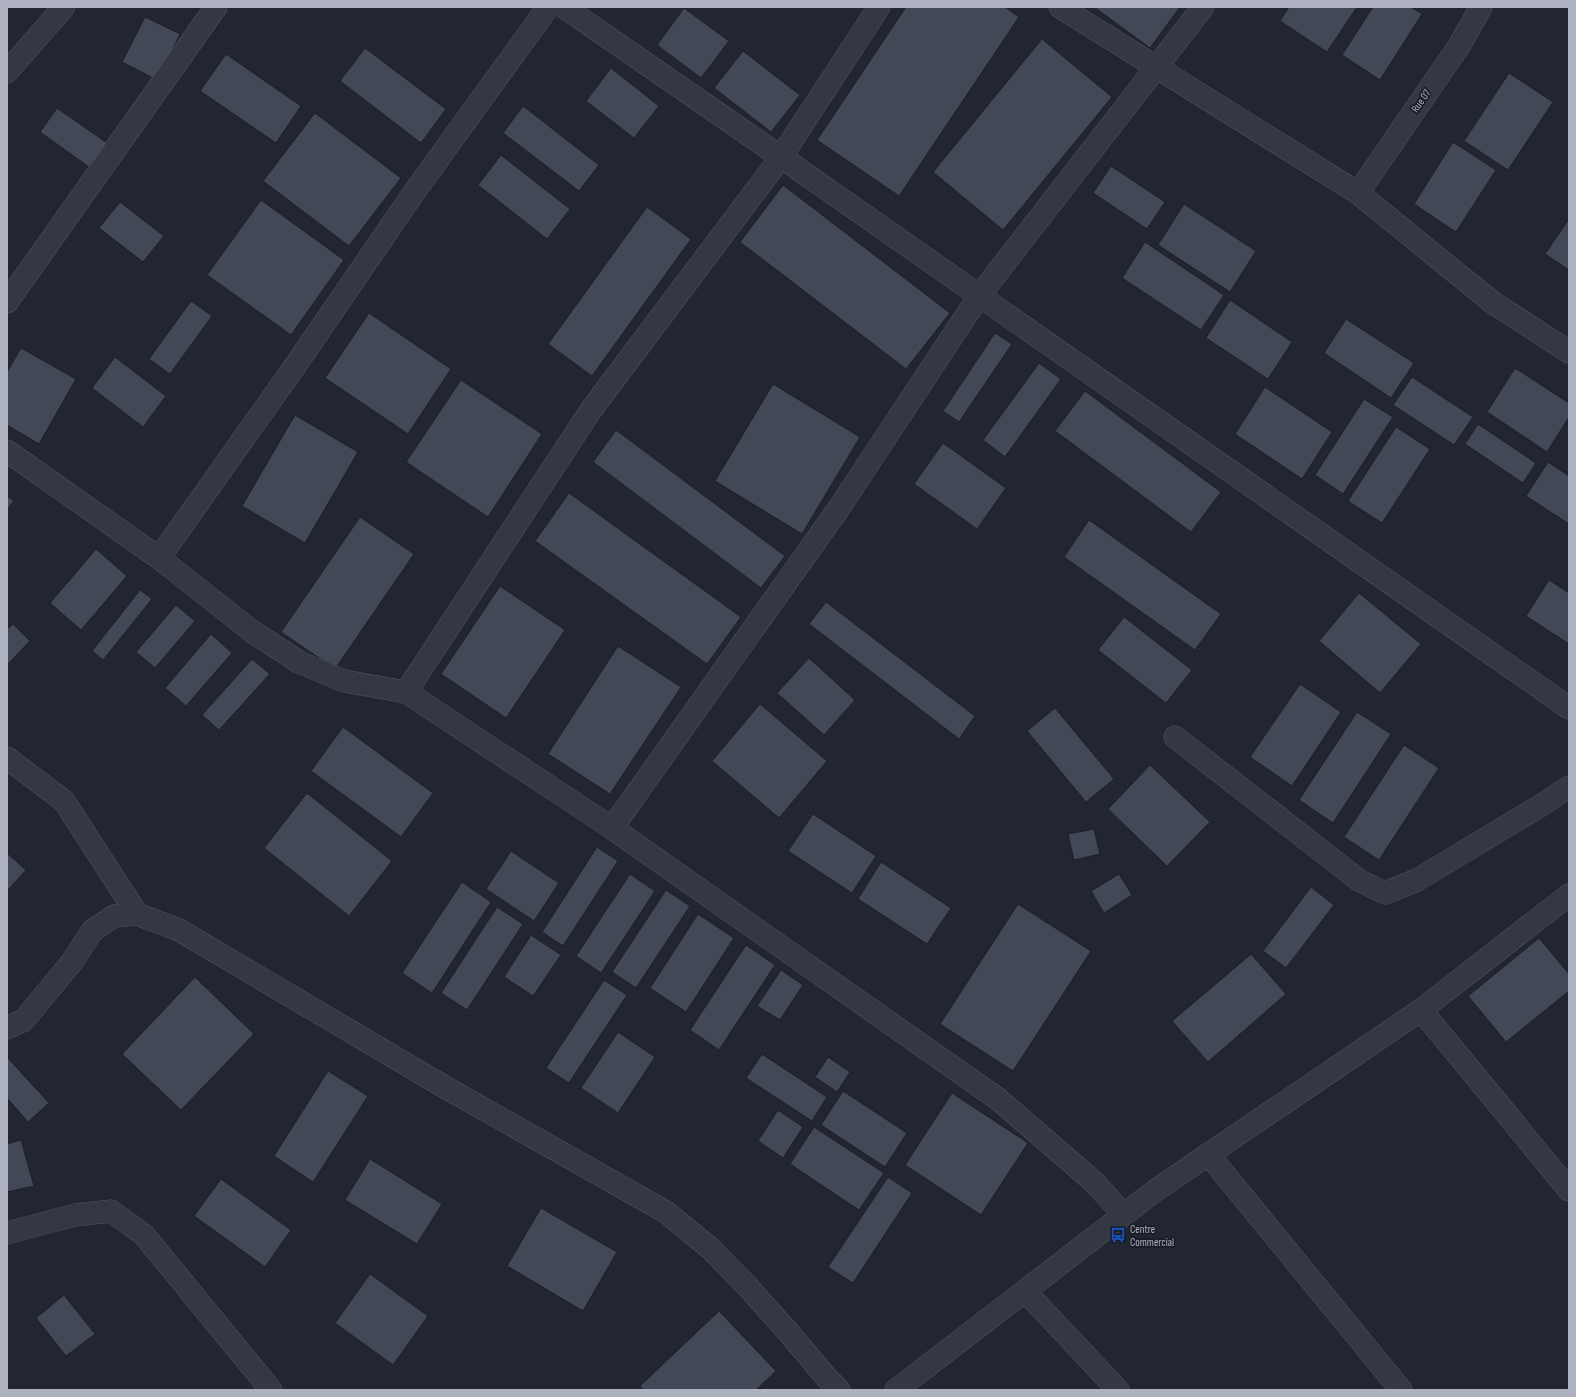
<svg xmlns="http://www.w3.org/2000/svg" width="1576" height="1397" font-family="'Sofia Sans Condensed',sans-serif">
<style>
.building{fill:#434857;stroke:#1c1f2a}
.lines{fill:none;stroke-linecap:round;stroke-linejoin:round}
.minor-casing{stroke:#525561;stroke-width:23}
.minor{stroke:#343843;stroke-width:22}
.labels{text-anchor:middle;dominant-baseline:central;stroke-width:3.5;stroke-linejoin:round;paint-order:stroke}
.street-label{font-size:11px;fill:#aeb2c0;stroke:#1a1d28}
.poi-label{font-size:11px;fill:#aeb2c0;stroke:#1a1d28;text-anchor:start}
</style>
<rect width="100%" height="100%" fill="#212632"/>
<!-- building -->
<path class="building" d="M906 7H1005L1019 17 899 196 817 140Z
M1094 7H1180L1150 48Z
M1289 7H1357L1327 52 1280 21Z
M1373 7H1411L1422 14 1380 80 1342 55Z
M684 8 729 41 701 78 657 45Z
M145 17 180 34 157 80 122 62Z
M1042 39 1112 97 1003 230 933 172Z
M365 48 446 109 421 143 340 81Z
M743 51 800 95 771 132 714 88Z
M226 54 301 106 276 143 200 91Z
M611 68 659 106 634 138 586 101Z
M1509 73 1553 102 1508 170 1464 141Z
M523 106 599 165 579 191 503 133Z
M57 108 113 147 96 172 40 132Z
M315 113 401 178 349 246 263 181Z
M1453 142 1496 170 1456 232 1414 204Z
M501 155 570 209 547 239 478 185Z
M1111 166 1165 202 1147 229 1093 193Z
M783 185 950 313 906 369 740 242Z
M261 200 344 260 291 335 207 275Z
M120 202 164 236 143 262 99 228Z
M1184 204 1256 251 1230 292 1158 245Z
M647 207 691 239 592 376 548 344Z
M1569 219V270L1545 254Z
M1145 242 1224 295 1201 330 1122 278Z
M1230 300 1292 342 1268 379 1206 338Z
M191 301 212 316 170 374 149 359Z
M369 313 451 369 408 434 325 378Z
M1346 319 1414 363 1391 398 1324 353Z
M995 333 1012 344 959 422 943 411Z
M21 348 76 379 39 444 7 425V372Z
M115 357 166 396 143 427 92 388Z
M1039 363 1061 379 1005 457 983 440Z
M1515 368 1569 403V417L1547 452 1487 412Z
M1412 377 1473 417 1454 445 1393 405Z
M461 380 542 434 488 517 406 462Z
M773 384 860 437 802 534 715 481Z
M1265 387 1332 432 1302 479 1235 434Z
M1085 391 1221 492 1191 532 1055 431Z
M1364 399 1393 417 1343 494 1315 475Z
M295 415 358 452 305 543 242 506Z
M1478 424 1536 463 1523 483 1465 444Z
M1396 427 1430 449 1382 523 1348 501Z
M616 430 785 556 761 588 593 462Z
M943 443 1006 488 977 529 914 484Z
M1548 462 1569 476V524L1526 496Z
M569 493 741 617 707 664 535 541Z
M7 496 14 501 7 509Z
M360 517 414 554 335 669 281 632Z
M1089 520 1221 614 1195 650 1064 557Z
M96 549 127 576 81 630 50 603Z
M1549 580 1569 593V644L1526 616Z
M500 586 565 630 506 718 441 674Z
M140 590 152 599 103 660 92 651Z
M1359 593 1421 644 1380 693 1319 641Z
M826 602 975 716 959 739 809 624Z
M176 605 195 621 155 668 136 652Z
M1124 617 1192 670 1166 703 1098 650Z
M13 624 30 641 7 665V629Z
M211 634 232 653 186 706 165 688Z
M618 646 681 687 610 794 548 754Z
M809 658 855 700 824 735 777 693Z
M252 659 270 674 219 730 202 715Z
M1300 684 1341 712 1292 786 1250 757Z
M760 704 827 761 779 818 712 761Z
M1055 708 1114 779 1086 802 1027 731Z
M1357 712 1391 734 1333 823 1299 800Z
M343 727 433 793 401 837 311 771Z
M1404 745 1439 768 1379 860 1344 837Z
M1150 765 1210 822 1167 866 1108 809Z
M307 793 392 861 349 916 264 848Z
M813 814 876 856 852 893 788 851Z
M1094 829 1100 854 1074 860 1068 834Z
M597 847 618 861 563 946 542 932Z
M511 851 559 883 534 921 486 889Z
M7 853 26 870 7 891Z
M881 862 951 908 927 944 858 899Z
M630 874 655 891 601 973 576 956Z
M1119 874 1132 895 1104 913 1091 891Z
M462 882 491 902 432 993 402 973Z
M1311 887 1334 905 1286 968 1263 951Z
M666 890 690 906 636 988 612 972Z
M1018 904 1091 951 1013 1071 940 1024Z
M497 907 523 924 467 1010 441 993Z
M698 914 734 938 686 1012 650 988Z
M531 935 561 955 533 996 504 977Z
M1539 938 1569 974V991L1506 1042 1468 996Z
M746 945 775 965 719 1050 690 1030Z
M1251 954 1286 994 1208 1062 1172 1021Z
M781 970 803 985 780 1020 757 1006Z
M195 977 254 1034 181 1110 122 1054Z
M604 980 627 995 569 1083 546 1068Z
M618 1032 655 1057 618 1113 581 1088Z
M762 1054 827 1097 812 1121 746 1078Z
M7 1057 49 1103 28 1122 7 1098Z
M828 1057 850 1072 837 1092 815 1077Z
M328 1071 368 1096 313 1182 274 1156Z
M843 1091 907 1133 885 1167 821 1125Z
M952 1093 1028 1143 981 1215 905 1165Z
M778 1110 803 1127 783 1158 758 1141Z
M814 1127 884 1173 859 1210 790 1164Z
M21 1140 34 1186 7 1192V1144Z
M370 1159 442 1204 417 1244 345 1200Z
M888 1177 912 1193 853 1283 828 1267Z
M221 1179 291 1230 265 1267 194 1216Z
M541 1208 617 1252 583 1311 507 1266Z
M370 1274 428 1316 393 1365 335 1323Z
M64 1295 95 1334 66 1356 36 1318Z
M719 1311 776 1371 756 1390H644L640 1386Z"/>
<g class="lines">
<defs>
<path id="minor" d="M564 7 781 157 1569 708
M1060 7 1358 193 1492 302 1569 352
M7 72 64 7
M1358 193 1459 46 1481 7
M7 302 216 7
M7 451 159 558 295 366 415 191 548 7
M159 558 253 632 299 662 344 681 406 692 612 828 998 1099 1094 1182 1124 1215
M406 692 591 410 781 157 879 7
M1175 737 1360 881 1385 893 1417 880 1540 806 1569 787
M7 758 64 801 137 914
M612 828 839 508 979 296 1203 7
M1421 1010 1569 1190
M7 1028 24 1020 72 962 92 931 114 916 137 914 179 930 443 1086 666 1212 711 1249 747 1286 789 1333 826 1377 839 1390
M1208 1154 1401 1390
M7 1233 75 1215 111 1211 144 1235 271 1390
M1025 1291 1118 1390
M896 1390 1156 1190 1421 1010 1569 895"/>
</defs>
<!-- minor casing -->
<use href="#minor" class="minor-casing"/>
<!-- minor -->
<use href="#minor" class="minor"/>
</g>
<!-- icons -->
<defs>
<symbol id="bus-bare" viewBox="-9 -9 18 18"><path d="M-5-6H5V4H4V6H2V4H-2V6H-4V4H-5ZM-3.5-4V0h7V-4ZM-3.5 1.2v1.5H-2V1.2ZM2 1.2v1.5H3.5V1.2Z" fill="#1a4fb4" stroke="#1a1d28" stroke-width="2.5" paint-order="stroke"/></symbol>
</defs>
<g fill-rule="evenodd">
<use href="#bus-bare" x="1107" y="1224" width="22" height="22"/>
</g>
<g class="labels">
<!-- street labels -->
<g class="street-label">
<text transform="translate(1421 101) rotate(-55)">Rue 07</text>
</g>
<!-- poi labels -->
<g class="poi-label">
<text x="1130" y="1229">Centre<tspan x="1130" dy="13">Commercial</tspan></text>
</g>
</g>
<!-- border -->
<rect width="1576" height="1397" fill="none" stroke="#aeb2c0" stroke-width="16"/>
</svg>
